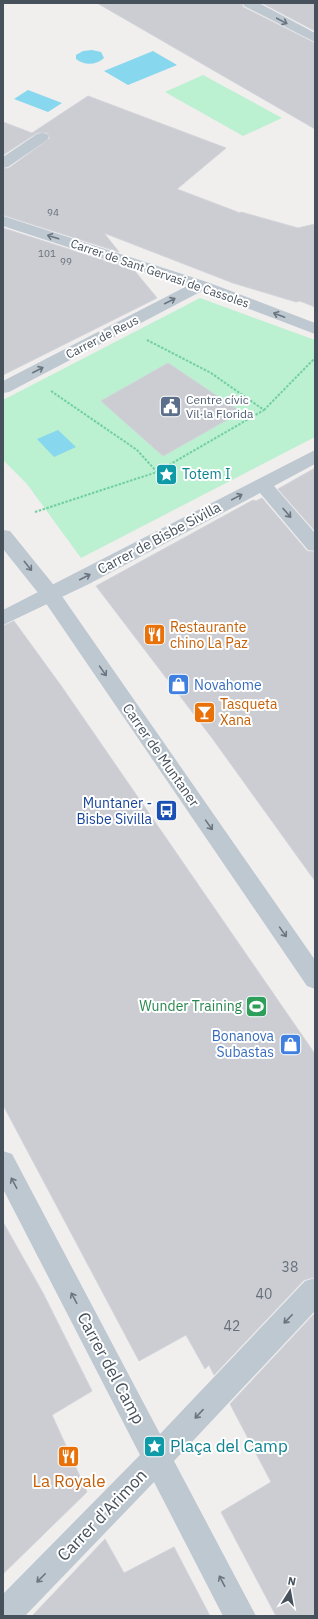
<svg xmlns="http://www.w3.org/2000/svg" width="318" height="1619" font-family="'IBM Plex Sans',sans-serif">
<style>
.green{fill:#bbf0d0}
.water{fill:#87d7ee}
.building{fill:#cbcdd3;stroke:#d2d4da}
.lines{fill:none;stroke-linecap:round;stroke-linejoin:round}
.path{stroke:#72cfa2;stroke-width:2;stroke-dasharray:2.5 1.5;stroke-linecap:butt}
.minor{fill:#bec8d1;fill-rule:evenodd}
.tertiary{fill:#bec8d1;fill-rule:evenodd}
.oneway{stroke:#6a757f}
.labels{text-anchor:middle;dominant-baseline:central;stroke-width:4;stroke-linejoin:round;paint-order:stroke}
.far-number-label{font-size:10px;fill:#67707a}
.far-street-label{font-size:12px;fill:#46515c;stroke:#fff}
.far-service-label{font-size:12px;fill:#4e5e75;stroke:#fff;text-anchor:start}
.culture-label{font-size:14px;fill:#0d838f;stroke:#fff;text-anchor:start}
.street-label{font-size:14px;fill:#46515c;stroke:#fff}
.food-label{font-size:14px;fill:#c56008;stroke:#fff;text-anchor:start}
.shop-label{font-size:14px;fill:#366cbe;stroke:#fff;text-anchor:start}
.transit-label{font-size:14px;fill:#164399;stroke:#fff;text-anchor:end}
.leisure-label{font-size:14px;fill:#27864d;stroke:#fff;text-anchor:end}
.near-number-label{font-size:14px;fill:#67707a}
.near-street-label{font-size:17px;fill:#46515c;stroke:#fff}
.near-culture-label{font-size:17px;fill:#0d838f;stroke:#fff;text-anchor:start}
.near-food-label{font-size:17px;fill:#c56008;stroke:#fff}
</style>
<rect width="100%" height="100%" fill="#f1eeee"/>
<!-- green -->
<path class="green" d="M203 75 282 118 243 136 165 92Z
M200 298 315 340V437L81 558 27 484 3 460V400Z"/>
<!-- water -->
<path class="water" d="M92 50 101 52 104 58C97 65 84 66 76 59V55L83 51Z
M153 51 177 65 128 85 104 71Z
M28 90 62 103 48 112 14 99Z
M58 430 76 447 54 457 37 439Z"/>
<!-- building -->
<path class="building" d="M97 3H242L243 7 315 43V129Z
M262 3H315V31Z
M88 96 226 148 177 189 240 213 241 212 298 228 315 224V307L300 301 296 302 233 283 104 233 119 252 3 215V169L9 168 50 138 47 133H37L3 155V122L32 133Z
M3 228 134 270 157 298 3 375Z
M168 363 241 412 163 456 101 401Z
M315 468V531L278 489Z
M262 498 307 551 315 552V881L212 738 96 586 253 500 256 501Z
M14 621 62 687 315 1054V1277L304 1280 214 1375 209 1365 205 1369 186 1335 139 1361 3 1105V626Z
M3 1222 43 1293 92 1391 52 1415 87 1492 3 1574Z
M315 1313V1616H276L221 1512 271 1482 230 1404Z
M105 1539 124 1573 174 1547 210 1616H32Z"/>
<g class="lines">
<!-- path -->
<path class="path" d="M51 391 137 450 157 472 264 410 211 373 147 340
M264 410 315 358
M35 512 157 472"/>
<!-- minor -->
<path class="minor" d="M243 3H259L315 33V42L244 6Z
M42 133 47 134 49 137 47 140 8 167 3 168V157L37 134Z
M3 216 207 282 315 323V334L202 291 9 392 3 393V381L187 286 3 226Z
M315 450V464L274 486 315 533V551L308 550 260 493 89 584 3 625V610Z
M3 1151 12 1154 160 1434 305 1281 315 1278V1311L174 1461 256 1616H223L154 1482 25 1616H3V1594L140 1455 3 1189Z"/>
<!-- tertiary -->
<path class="tertiary" d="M3 530 10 531 57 589 315 960V989L307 986 43 599 3 549Z"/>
</g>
<!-- one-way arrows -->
<defs><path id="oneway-shaft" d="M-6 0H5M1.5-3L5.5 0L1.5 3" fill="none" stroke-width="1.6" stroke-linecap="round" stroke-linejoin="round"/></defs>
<g class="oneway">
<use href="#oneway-shaft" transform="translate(282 21) rotate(28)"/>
<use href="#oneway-shaft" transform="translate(53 237) rotate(-162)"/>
<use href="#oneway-shaft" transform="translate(170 301) rotate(-27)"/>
<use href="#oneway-shaft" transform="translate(279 315) rotate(-159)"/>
<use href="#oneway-shaft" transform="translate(38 370) rotate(-27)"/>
<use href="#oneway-shaft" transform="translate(237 497) rotate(-28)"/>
<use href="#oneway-shaft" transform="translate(287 513) rotate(49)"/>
<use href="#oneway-shaft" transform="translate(28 566) rotate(51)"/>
<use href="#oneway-shaft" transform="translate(85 577) rotate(-27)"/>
<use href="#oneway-shaft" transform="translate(103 671) rotate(55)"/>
<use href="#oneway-shaft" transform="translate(209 825) rotate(55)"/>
<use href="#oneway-shaft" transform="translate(283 932) rotate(55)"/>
<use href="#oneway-shaft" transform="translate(14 1183) rotate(-118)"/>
<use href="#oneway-shaft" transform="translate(74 1298) rotate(-118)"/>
<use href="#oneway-shaft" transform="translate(288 1319) rotate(134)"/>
<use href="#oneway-shaft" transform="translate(199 1414) rotate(133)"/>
<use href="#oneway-shaft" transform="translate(41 1578) rotate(135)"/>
<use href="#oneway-shaft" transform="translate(222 1581) rotate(-117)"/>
</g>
<!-- icons -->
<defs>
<symbol id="civic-square" viewBox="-11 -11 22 22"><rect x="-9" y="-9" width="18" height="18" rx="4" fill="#5c6f8a" stroke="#fff"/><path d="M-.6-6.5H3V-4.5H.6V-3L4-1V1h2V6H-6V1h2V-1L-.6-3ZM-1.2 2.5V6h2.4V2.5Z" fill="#fff"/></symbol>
<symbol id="sight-square" viewBox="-11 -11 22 22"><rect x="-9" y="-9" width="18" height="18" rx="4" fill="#0f9aa8" stroke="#fff"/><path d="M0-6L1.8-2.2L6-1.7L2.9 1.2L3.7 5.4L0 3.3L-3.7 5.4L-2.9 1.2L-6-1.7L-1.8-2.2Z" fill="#fff"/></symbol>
<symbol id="restaurant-square" viewBox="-11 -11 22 22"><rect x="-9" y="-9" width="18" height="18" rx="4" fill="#e8710a" stroke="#fff"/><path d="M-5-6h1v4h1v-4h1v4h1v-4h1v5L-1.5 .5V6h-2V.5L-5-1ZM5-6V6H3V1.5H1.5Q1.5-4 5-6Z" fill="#fff"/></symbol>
<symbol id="shop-square" viewBox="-11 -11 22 22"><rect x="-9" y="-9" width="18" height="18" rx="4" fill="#3f7fe0" stroke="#fff"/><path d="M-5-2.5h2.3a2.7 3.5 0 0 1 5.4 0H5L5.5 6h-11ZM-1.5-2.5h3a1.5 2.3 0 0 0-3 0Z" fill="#fff"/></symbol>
<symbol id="bar-square" viewBox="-11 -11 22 22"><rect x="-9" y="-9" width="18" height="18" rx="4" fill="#e8710a" stroke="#fff"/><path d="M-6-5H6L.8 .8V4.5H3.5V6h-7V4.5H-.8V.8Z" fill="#fff"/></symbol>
<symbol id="bus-square" viewBox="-11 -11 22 22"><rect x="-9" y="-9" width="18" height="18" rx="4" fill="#1a4fb4" stroke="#fff"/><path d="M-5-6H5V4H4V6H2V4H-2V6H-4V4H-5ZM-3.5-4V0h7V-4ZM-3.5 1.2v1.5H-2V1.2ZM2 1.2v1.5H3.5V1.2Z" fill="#fff"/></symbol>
<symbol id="stadium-square" viewBox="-11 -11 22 22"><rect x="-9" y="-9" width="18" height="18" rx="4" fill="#2e9e5b" stroke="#fff"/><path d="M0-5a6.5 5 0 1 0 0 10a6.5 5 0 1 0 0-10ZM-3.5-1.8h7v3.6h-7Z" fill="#fff"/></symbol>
</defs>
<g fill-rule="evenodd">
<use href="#civic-square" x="158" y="394" width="25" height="25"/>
<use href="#sight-square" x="154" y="462" width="25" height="25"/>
<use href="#restaurant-square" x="142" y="622" width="25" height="25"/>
<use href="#shop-square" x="166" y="672" width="25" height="25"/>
<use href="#bar-square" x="192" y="700" width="25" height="25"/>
<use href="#bus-square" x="154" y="798" width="25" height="25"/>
<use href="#stadium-square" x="244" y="994" width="25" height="25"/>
<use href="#shop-square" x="278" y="1032" width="25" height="25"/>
<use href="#sight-square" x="142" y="1434" width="25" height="25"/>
<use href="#restaurant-square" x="56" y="1444" width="25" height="25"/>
</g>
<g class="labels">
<!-- far-number labels -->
<g class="far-number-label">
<text x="53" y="212">94</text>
<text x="47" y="253">101</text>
<text x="66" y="261">99</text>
</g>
<!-- far-street labels -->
<g class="far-street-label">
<text transform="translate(160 273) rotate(19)">Carrer de Sant Gervasi de Cassoles</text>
<text transform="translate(102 337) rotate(-27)">Carrer de Reus</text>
</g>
<!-- far-service labels -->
<g class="far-service-label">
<text x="186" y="399">Centre cívic<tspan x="186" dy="14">Vil·la Florida</tspan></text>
</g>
<!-- culture labels -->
<g class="culture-label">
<text x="182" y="474">Totem I</text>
</g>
<!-- street labels -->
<g class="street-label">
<text transform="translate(159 538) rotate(-28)">Carrer de Bisbe Sivilla</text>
<text transform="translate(161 755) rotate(55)">Carrer de Muntaner</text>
</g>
<!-- food labels -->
<g class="food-label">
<text x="170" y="627">Restaurante<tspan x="170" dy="16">chino La Paz</tspan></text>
<text x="220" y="704">Tasqueta<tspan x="220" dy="16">Xana</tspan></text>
</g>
<!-- shop labels -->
<g class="shop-label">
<text x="194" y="685">Novahome</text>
<text x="274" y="1036" text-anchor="end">Bonanova<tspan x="274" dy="16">Subastas</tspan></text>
</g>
<!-- transit labels -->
<g class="transit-label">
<text x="152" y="803">Muntaner -<tspan x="152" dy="16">Bisbe Sivilla</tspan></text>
</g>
<!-- leisure labels -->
<g class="leisure-label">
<text x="242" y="1006">Wunder Training</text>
</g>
<!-- near-number labels -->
<g class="near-number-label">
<text x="290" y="1267">38</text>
<text x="264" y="1294">40</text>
<text x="232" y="1326">42</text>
</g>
<!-- near-street labels -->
<g class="near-street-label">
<text transform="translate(111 1368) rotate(62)">Carrer del Camp</text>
<text transform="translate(102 1515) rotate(-46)">Carrer d'Arimon</text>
</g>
<!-- near-culture labels -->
<g class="near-culture-label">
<text x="170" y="1446">Plaça del Camp</text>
</g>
<!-- near-food labels -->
<g class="near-food-label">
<text x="69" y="1481">La Royale</text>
</g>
</g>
<!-- border -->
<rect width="318" height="1619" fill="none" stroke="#46515c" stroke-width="8"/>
<!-- north arrow -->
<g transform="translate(290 1591) rotate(11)" stroke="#ffffff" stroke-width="3" paint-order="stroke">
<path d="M0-3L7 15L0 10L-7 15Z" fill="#46515c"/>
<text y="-6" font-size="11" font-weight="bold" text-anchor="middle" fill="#46515c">N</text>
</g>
</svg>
